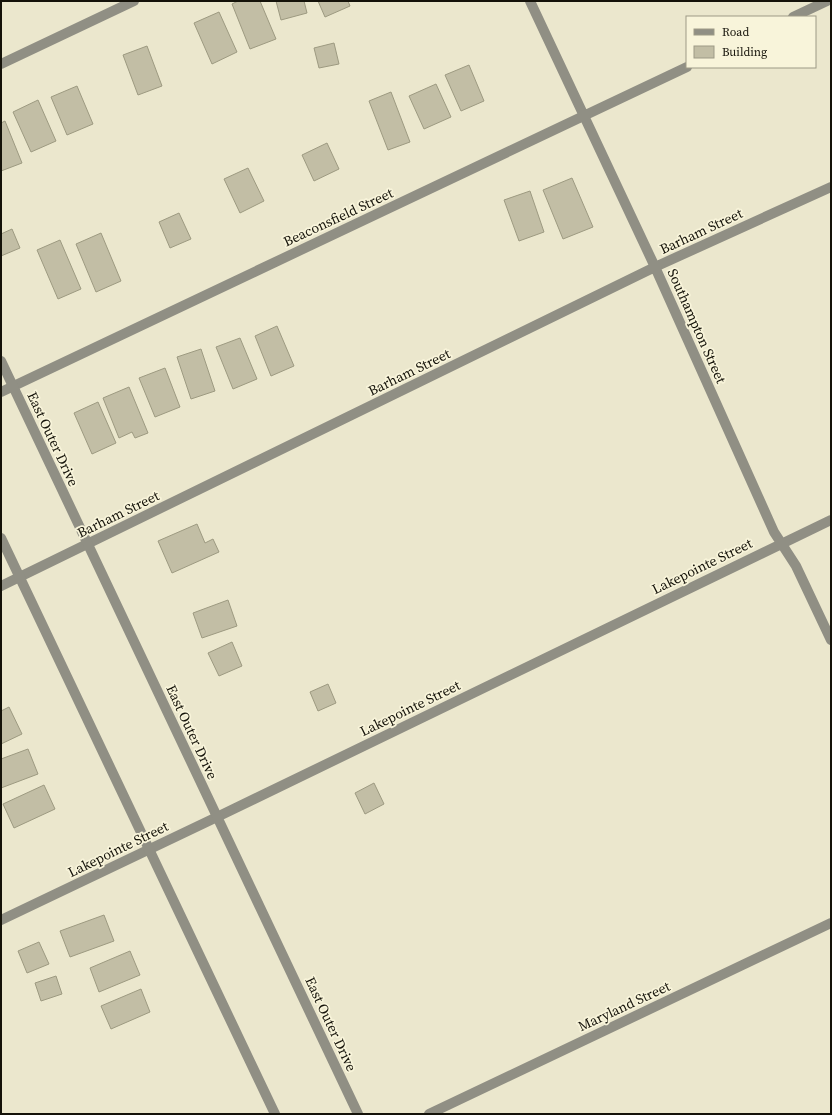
<svg xmlns="http://www.w3.org/2000/svg" width="832" height="1115" font-family="'Source Serif 4',serif">
<style>
.building{fill:#c2bea5;stroke:#9d9a81}
.lines{fill:none;stroke-linecap:round;stroke-linejoin:round}
.minor{stroke:#908f84;stroke-width:10}
.tertiary{stroke:#908f84;stroke-width:10}
.labels{text-anchor:middle;dominant-baseline:central;stroke-width:3.5;stroke-linejoin:round;paint-order:stroke}
.street-label{font-size:14px;fill:#141209;stroke:#f8f4da}
</style>
<rect width="100%" height="100%" fill="#ebe7cd"/>
<!-- building -->
<path class="building" d="M238 1H260L276 39 250 49 232 4Z
M276 1H304L307 13 281 20Z
M318 1H348L350 6 325 17Z
M219 12 237 52 212 64 194 23Z
M334 43 339 64 319 68 314 48Z
M147 46 162 86 138 95 123 55Z
M469 65 484 101 461 111 445 75Z
M436 84 451 117 424 129 409 96Z
M77 86 93 124 67 135 51 97Z
M391 92 410 142 388 150 369 101Z
M38 100 56 141 31 152 13 112Z
M5 121 22 163 1 171V123Z
M327 143 339 169 314 181 302 155Z
M248 168 264 201 240 213 224 179Z
M572 178 593 227 563 239 543 190Z
M530 191 544 232 519 241 504 200Z
M179 213 191 239 170 248 159 222Z
M12 229 20 248 1 256V234Z
M101 233 121 281 96 292 76 244Z
M60 240 81 289 58 299 37 250Z
M277 326 294 366 271 376 255 336Z
M240 338 257 379 233 389 216 347Z
M201 349 215 391 191 399 177 357Z
M165 368 180 407 155 417 139 378Z
M129 387 148 433 135 438 132 432 119 438 103 398Z
M98 402 116 443 92 454 74 413Z
M197 524 205 543 213 539 219 552 172 573 158 541Z
M228 600 237 626 202 638 193 613Z
M232 642 242 666 219 676 208 653Z
M328 684 336 703 318 711 310 692Z
M9 707 22 734 1 744V711Z
M28 749 38 774 1 788V759Z
M374 783 384 804 365 814 355 793Z
M44 785 55 809 14 828 3 804Z
M104 915 114 941 70 957 60 931Z
M39 942 49 964 27 973 18 951Z
M130 951 140 975 99 992 90 968Z
M56 976 62 994 41 1001 35 983Z
M141 989 150 1012 111 1029 101 1006Z"/>
<g class="lines">
<!-- minor -->
<path class="minor" d="M530 1 655 267 774 532 796 566 831 640
M793 17 827 1
M1 64 134 1
M1 392 687 67
M1 586 655 267 831 187
M1 920 217 817 831 520
M429 1114 831 923"/>
<!-- tertiary -->
<path class="tertiary" d="M1 361 358 1114
M1 538 275 1114"/>
</g>
<g class="labels">
<!-- street labels -->
<g class="street-label">
<text transform="translate(338 217) rotate(-25)">Beaconsfield Street</text>
<text transform="translate(701 231) rotate(-25)">Barham Street</text>
<text transform="translate(697 326) rotate(66)">Southampton Street</text>
<text transform="translate(409 372) rotate(-26)">Barham Street</text>
<text transform="translate(53 439) rotate(65)">East Outer Drive</text>
<text transform="translate(118 514) rotate(-26)">Barham Street</text>
<text transform="translate(702 566) rotate(-26)">Lakepointe Street</text>
<text transform="translate(410 708) rotate(-26)">Lakepointe Street</text>
<text transform="translate(192 732) rotate(65)">East Outer Drive</text>
<text transform="translate(118 849) rotate(-26)">Lakepointe Street</text>
<text transform="translate(624 1006) rotate(-25)">Maryland Street</text>
<text transform="translate(331 1024) rotate(65)">East Outer Drive</text>
</g>
</g>
<!-- border -->
<rect width="832" height="1115" fill="none" stroke="#141209" stroke-width="4"/>
<!-- legend -->
<rect x="686" y="16" width="130" height="52" fill="#f8f4da" stroke="#9d9a86"/>
<rect x="694" y="29" width="20" height="6" fill="#908f84" stroke="#9d9a86"/>
<text x="722" y="36" font-size="12" fill="#141209">Road</text>
<rect x="694" y="46" width="20" height="12" fill="#c2bea5" stroke="#9d9a86"/>
<text x="722" y="56" font-size="12" fill="#141209">Building</text>
</svg>
